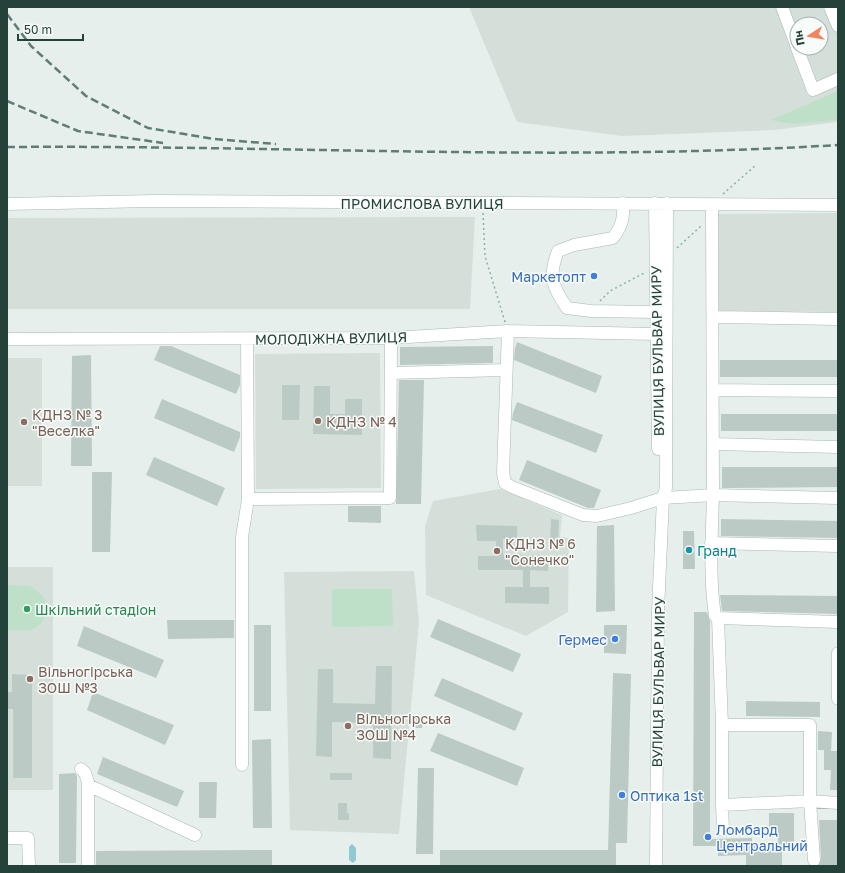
<svg xmlns="http://www.w3.org/2000/svg" width="845" height="873" font-family="'Golos Text',sans-serif">
<style>
.built{fill:#d4dfda;fill-rule:evenodd}
.green{fill:#bfe0c8}
.water{fill:#8ec9d4}
.building{fill:#bbcac4}
.lines{fill:none;stroke-linecap:round;stroke-linejoin:round}
.minor-casing{stroke:#a8b8b2;stroke-width:13}
.path{stroke:#86b3a5;stroke-width:1.5;stroke-dasharray:2 3;stroke-linecap:butt}
.minor{stroke:#fff;stroke-width:12}
.rail{stroke:#5f7d75;stroke-width:2.5;stroke-dasharray:8 4;stroke-linecap:butt}
.shop-dot{fill:#3f7fe0;stroke:#f7fbf9;stroke-width:1.5}
.education-dot{fill:#8d6e63;stroke:#f7fbf9;stroke-width:1.5}
.culture-dot{fill:#0f9aa8;stroke:#f7fbf9;stroke-width:1.5}
.leisure-dot{fill:#2e9e5b;stroke:#f7fbf9;stroke-width:1.5}
.labels{text-anchor:middle;dominant-baseline:central;stroke-width:3;stroke-linejoin:round;paint-order:stroke}
.street-label{font-size:14px;fill:#24423a;stroke:#f7fbf9}
.shop-label{font-size:14px;fill:#366cbe;stroke:#f7fbf9;text-anchor:end}
.education-label{font-size:14px;fill:#785e54;stroke:#f7fbf9;text-anchor:start}
.culture-label{font-size:14px;fill:#0d838f;stroke:#f7fbf9;text-anchor:start}
.leisure-label{font-size:14px;fill:#27864d;stroke:#f7fbf9;text-anchor:start}
</style>
<rect width="100%" height="100%" fill="#e6efeb"/>
<!-- built -->
<path class="built" d="M469 7H838V122L774 130 622 136 517 122ZM797 24H821V48H797Z
M838 213V312L717 311 715 214Z
M475 217 470 309H7V218Z
M380 353 381 488 256 489 255 354Z
M7 358H42V486H7Z
M500 489 562 515 560 537 569 538 568 612 526 636 426 595 425 526 433 501Z
M7 567H53V790H7Z
M414 571 419 622 399 834 290 830 284 572Z"/>
<!-- green -->
<path class="green" d="M838 91V120L793 124 771 120Z
M7 585 30 586 43 596C49 609 46 626 30 630 23 631 14 630 7 630Z
M332 589H392L393 626 332 627Z"/>
<!-- water -->
<path class="water" d="M352 844 356 848V860L353 863 349 860V847Z"/>
<!-- building -->
<path class="building" d="M517 342 602 376 596 393 514 360 515 348Z
M160 346H171L240 375V385L236 394 154 360Z
M493 346V363L400 365V347Z
M91 355 92 466H71L72 356Z
M720 360H838V377H720Z
M399 380H424L421 504H396Z
M282 385H300L299 420H282Z
M314 386H330V414H345V399H362V435L313 434Z
M162 399 240 432V437L234 452 154 418Z
M517 402 603 435 596 453 512 420 513 413Z
M721 414H838V431H721Z
M154 457 225 488 217 506 146 475Z
M527 460 601 490 594 508H588L519 480Z
M722 467H838V487L722 488Z
M92 472H112L110 552H92Z
M348 506H381V523L348 522Z
M551 519 559 520 558 542H550Z
M721 519 838 521V538L721 536Z
M476 525 517 526V540L503 539V555L548 556V571L530 570V587H549V604L505 603V587H523V570H478V556H496V541H477Z
M614 525 615 611 596 612 597 526Z
M683 531H694L695 569H683Z
M720 595 838 596V614L722 611Z
M694 612H707L710 622V839L752 838V845H778V829H769V813H794V845H782V866H746V855L718 856V846H693Z
M438 619 521 654 513 672 430 637Z
M167 620H234V638L168 639Z
M254 625H271V711H254Z
M604 625H627L626 654 604 653Z
M84 626 164 660 156 678 77 646Z
M376 666H392L391 759 373 758V723L332 722V757L316 756 318 669H333V703L375 704Z
M613 673 631 674 627 843H616V866H440V850H608Z
M12 674 32 675V778H13V709H7V692H12Z
M442 678 523 713 515 731 434 696Z
M93 692 174 725 165 745 87 710Z
M746 701 820 702V717L746 716Z
M415 718H423L422 728H414Z
M818 731 832 732 831 751H838V790H830L831 770H824V750H818Z
M438 733 524 768 517 786 430 751Z
M271 739 272 828H253L252 740Z
M103 757 184 791 177 807 97 774Z
M418 768H434L433 854H416Z
M75 773 77 776 76 863H59V774Z
M330 773H352V780H330Z
M199 782H217L216 818H199Z
M338 803H347V813H349V820H338Z
M819 820H838V866H818L821 859Z
M272 850V866H96V851Z"/>
<g class="lines">
<defs>
<path id="minor" d="M782 7 797 47
M830 7 838 26
M797 48 813 90 838 79
M623 203C624 218 622 226 613 238L574 245 558 251C548 277 552 286 567 308L591 311 656 312
M655 203 658 449
M7 204 153 201 838 205
M713 317 838 319
M508 331 503 473 505 483 512 487 583 515 597 516 631 508 663 498 713 495 712 204
M7 339 391 338 508 331 655 334
M391 373 506 370
M714 390 838 391
M713 444 838 447
M838 498 713 495C712 536 709 576 715 616L718 618 722 725V805L810 801 838 803
M248 499 390 498 391 338
M711 543 838 546
M718 618 838 622
M838 653V699
M722 725H810V801L814 860
M242 765V537L248 499 247 339
M81 769 85 773 88 782V866
M88 785 195 835
M722 805 723 830
M7 838H28L29 866
M656 866 658 611 663 498 666 488 667 203"/>
</defs>
<!-- minor casing -->
<use href="#minor" class="minor-casing"/>
<!-- path -->
<path class="path" d="M723 194 756 165
M483 213 485 256 505 322
M677 248 702 225
M600 301 610 291 646 272"/>
<!-- minor -->
<use href="#minor" class="minor"/>
<!-- rail -->
<path class="rail" d="M7 14 31 46 86 96 148 128 214 139 276 144
M7 101 78 131 163 143
M7 147C284 145 561 162 838 145"/>
</g>
<!-- markers -->
<g class="shop-dot">
<circle cx="594" cy="276" r="4"/>
<circle cx="615" cy="639" r="4"/>
<circle cx="622" cy="795" r="4"/>
<circle cx="708" cy="837" r="4"/>
</g>
<g class="education-dot">
<circle cx="318" cy="421" r="4"/>
<circle cx="24" cy="422" r="4"/>
<circle cx="497" cy="551" r="4"/>
<circle cx="30" cy="679" r="4"/>
<circle cx="348" cy="726" r="4"/>
</g>
<circle class="culture-dot" cx="689" cy="550" r="4"/>
<circle class="leisure-dot" cx="27" cy="609" r="4"/>
<g class="labels">
<!-- street labels -->
<g class="street-label">
<text x="422" y="203">ПРОМИСЛОВА ВУЛИЦЯ</text>
<text transform="translate(331 338) rotate(-1)">МОЛОДІЖНА ВУЛИЦЯ</text>
<text transform="translate(657 351) rotate(-91)">ВУЛИЦЯ БУЛЬВАР МИРУ</text>
<text transform="translate(658 682) rotate(-89)">ВУЛИЦЯ БУЛЬВАР МИРУ</text>
</g>
<!-- shop labels -->
<g class="shop-label">
<text x="586" y="276">Маркетопт</text>
<text x="607" y="639">Гермес</text>
<text x="630" y="795" text-anchor="start">Оптика 1st</text>
<text x="716" y="829" text-anchor="start">Ломбард<tspan x="716" dy="16">Центральний</tspan></text>
</g>
<!-- education labels -->
<g class="education-label">
<text x="32" y="414">КДНЗ № 3<tspan x="32" dy="16">"Веселка"</tspan></text>
<text x="326" y="421">КДНЗ № 4</text>
<text x="505" y="543">КДНЗ № 6<tspan x="505" dy="16">"Сонечко"</tspan></text>
<text x="38" y="671">Вільногірська<tspan x="38" dy="16">ЗОШ №3</tspan></text>
<text x="356" y="718">Вільногірська<tspan x="356" dy="16">ЗОШ №4</tspan></text>
</g>
<!-- culture labels -->
<g class="culture-label">
<text x="697" y="550">Гранд</text>
</g>
<!-- leisure labels -->
<g class="leisure-label">
<text x="35" y="609">Шкільний стадіон</text>
</g>
</g>
<!-- border -->
<rect width="845" height="873" fill="none" stroke="#24423a" stroke-width="16"/>
<!-- north arrow -->
<g transform="translate(809 36) rotate(258)"><circle r="19" fill="#f7fbf9" stroke="#a3b1ad"/>
<path d="M0-3L7 15L0 10L-7 15Z" fill="#f4845f"/>
<text y="-6" font-size="11" font-weight="bold" text-anchor="middle" fill="#24423a">Пн</text>
</g>
<!-- scale -->
<path d="M18 34v6h65v-6" fill="none" stroke="#24423a" stroke-width="2"/>
<text x="24" y="34" font-size="12" fill="#24423a" stroke="#f7fbf9" stroke-width="3" paint-order="stroke">50 m</text>
</svg>
